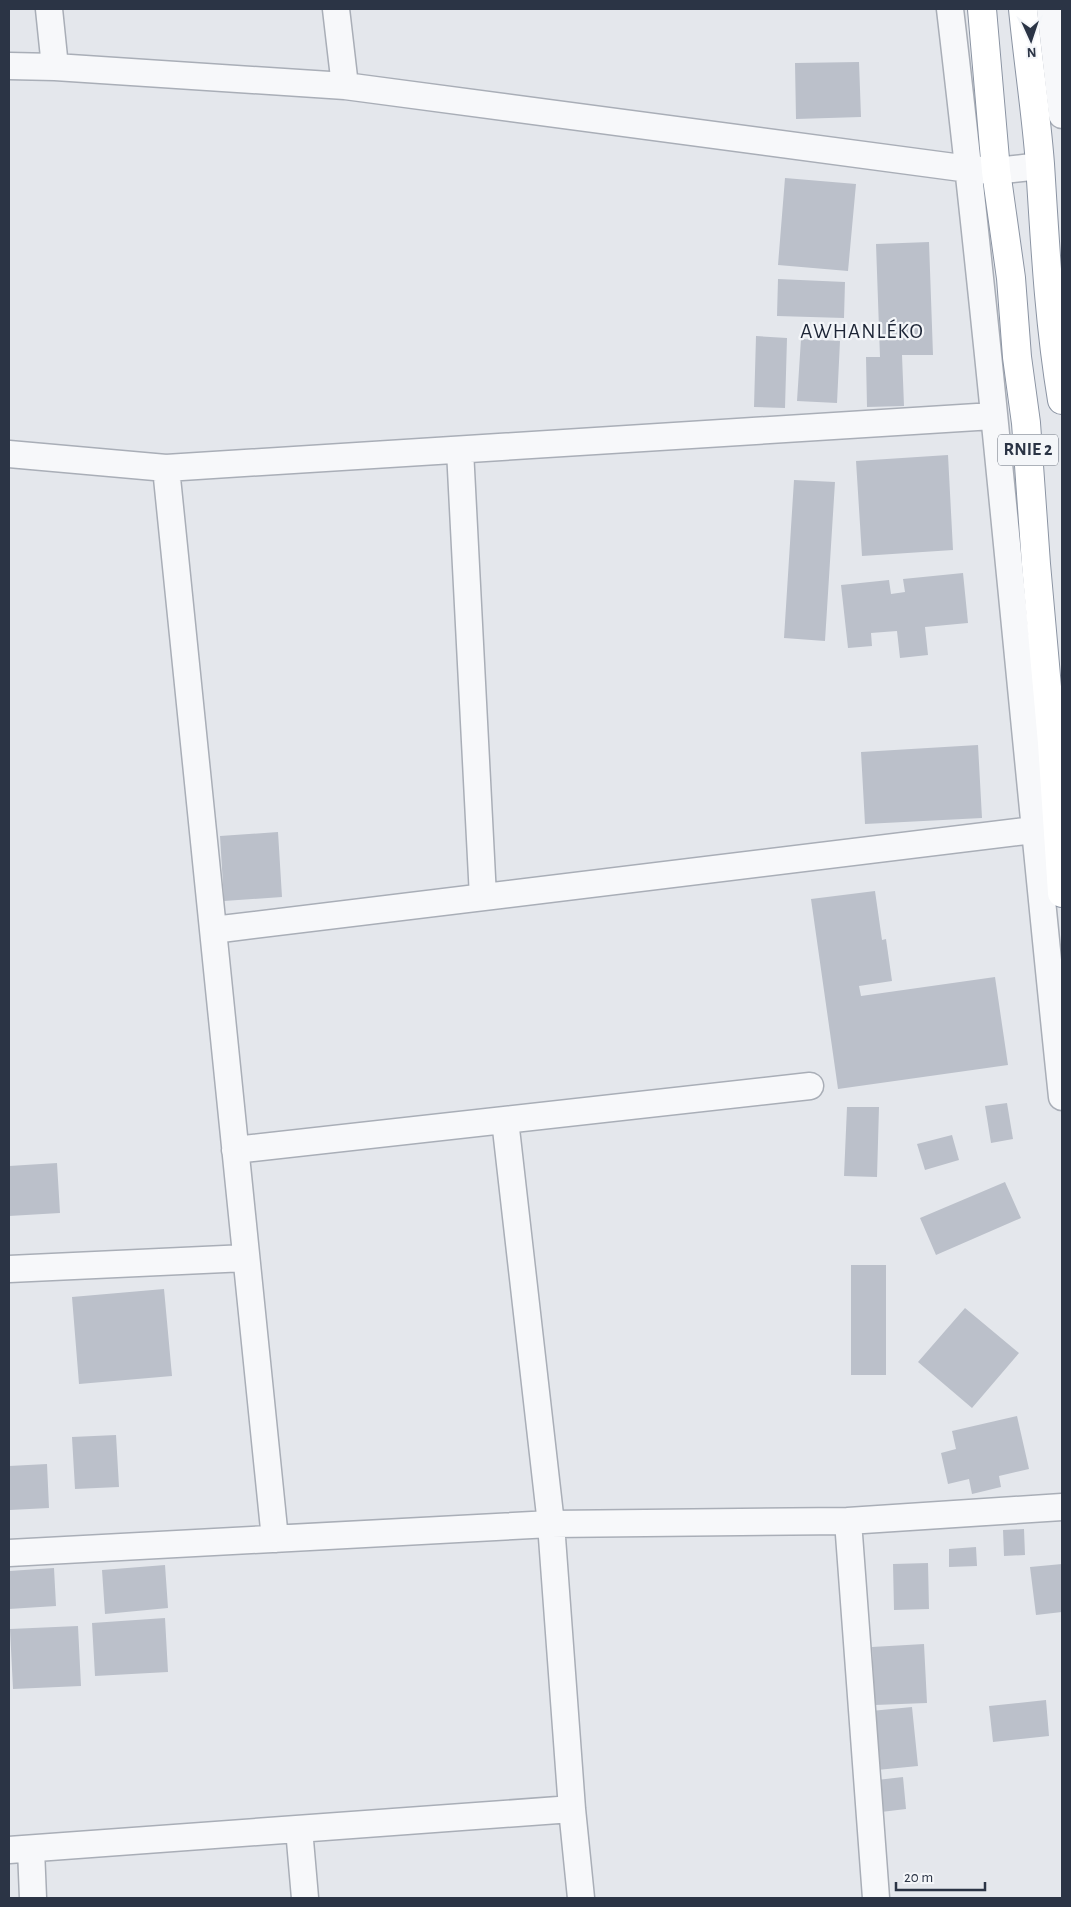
<svg xmlns="http://www.w3.org/2000/svg" width="1071" height="1907" font-family="'Alegreya Sans',sans-serif">
<style>
.building{fill:#bbc0ca}
.lines{fill:none;stroke-linecap:round;stroke-linejoin:round}
.street-casing{stroke:#a9aeb7;stroke-width:29}
.highway-casing{stroke:#8b94a3;stroke-width:30}
.street{stroke:#f7f8fa;stroke-width:26}
.highway{stroke:#fff;stroke-width:28}
.labels{text-anchor:middle;dominant-baseline:central;stroke-width:4.5;stroke-linejoin:round;paint-order:stroke}
.shield{fill:#f4f6f9;stroke:#676e7b;stroke-width:1}
.shield-label{font-size:18px;font-weight:bold;fill:#2b3445}
.quarter-label{font-size:21px;letter-spacing:1px;fill:#1d2536;stroke:#f4f6f9}
</style>
<rect width="100%" height="100%" fill="#e4e7ec"/>
<!-- building -->
<path class="building" d="M859 62 861 117 796 119 795 63Z
M785 178 856 184 848 271 778 265Z
M929 242 933 355H902L904 406 867 407 866 357H880L876 244Z
M778 279 845 282 844 318 777 316Z
M756 336 787 338 785 408 754 407Z
M801 339 840 341 837 403 797 401Z
M948 455 953 550 862 556 856 461Z
M794 480 835 482 825 641 784 638Z
M963 573 968 623 925 627 928 655 900 658 897 631 871 633 872 646 848 648 841 585 889 580 891 594 905 592 903 579Z
M978 745 982 818 865 824 861 752Z
M278 832 282 897 224 901 220 836Z
M875 891 882 940 886 939 892 981 859 986 861 996 995 977 1008 1065 838 1089 811 899Z
M1007 1103 1013 1139 991 1143 985 1106Z
M847 1107H879L877 1177 844 1176Z
M952 1135 959 1160 925 1170 917 1144Z
M57 1163 60 1213 9 1216V1166Z
M1005 1182 1021 1218 936 1255 920 1218Z
M851 1265H886V1375H851Z
M164 1289 172 1376 79 1384 72 1297Z
M965 1308 1019 1353 972 1408 918 1362Z
M1017 1416 1029 1469 999 1476 1001 1487 972 1494 969 1479 948 1484 941 1453 956 1449 952 1431Z
M116 1435 119 1487 75 1489 72 1437Z
M47 1464 49 1508 10 1510 9 1466Z
M1024 1529 1025 1555 1004 1556 1003 1530Z
M976 1547 977 1566 949 1567V1549Z
M928 1563 929 1609 894 1610 893 1564Z
M1062 1564V1612L1036 1615 1030 1567Z
M165 1565 168 1608 105 1614 102 1570Z
M54 1568 56 1606 9 1609V1571Z
M165 1618 168 1672 95 1676 92 1623Z
M78 1626 81 1686 13 1689 10 1629Z
M924 1644 927 1703 875 1705 872 1647Z
M1046 1700 1049 1736 993 1742 989 1706Z
M912 1707 918 1766 877 1770 871 1711Z
M903 1777 906 1809 881 1812 877 1780Z"/>
<g class="lines">
<defs>
<path id="street" d="M49 9 55 67
M336 9 345 86
M950 9C993 371 1024 735 1062 1097
M1050 9 1062 115
M9 66 55 67 345 86 969 169 996 171 1040 166
M460 450 483 897
M9 454 166 468 993 416
M166 468 275 1539
M213 930 1034 830
M505 1120 551 1524 572 1809 581 1898
M235 1150 810 1086
M9 1269 246 1258
M848 1521 876 1898
M9 1553 551 1524 848 1521 1062 1507
M299 1829 305 1898
M31 1849 33 1898
M9 1850 572 1809"/>
<path id="highway" d="M982 9 996 171 1011 278 1017 357 1026 423 1036 564 1052 743 1062 893
M1023 9C1028 61 1036 112 1040 164 1045 243 1049 322 1062 400"/>
</defs>
<!-- street casing -->
<use href="#street" class="street-casing"/>
<!-- highway casing -->
<use href="#highway" class="highway-casing"/>
<!-- street -->
<use href="#street" class="street"/>
<!-- highway -->
<use href="#highway" class="highway"/>
</g>
<g class="labels">
<!-- shield labels -->
<rect class="shield" x="998" y="434.5" width="60" height="31" rx="4"/>
<g class="shield-label">
<text x="1028" y="450">RNIE 2</text>
</g>
<!-- quarter labels -->
<g class="quarter-label">
<text x="862" y="331">AWHANLÉKO</text>
</g>
</g>
<!-- border -->
<rect width="1071" height="1907" fill="none" stroke="#2b3445" stroke-width="20"/>
<!-- north arrow -->
<g transform="translate(1031 40) rotate(177)" stroke="#f4f6f9" stroke-width="4" paint-order="stroke">
<path d="M0-4L9 19L0 12L-9 19Z" fill="#2b3445"/>
<text y="-8" font-size="14" font-weight="bold" text-anchor="middle" fill="#2b3445">N</text>
</g>
<!-- scale -->
<path d="M896 1882v8h89v-8" fill="none" stroke="#2b3445" stroke-width="2.5"/>
<text x="904" y="1882" font-size="15" fill="#2b3445" stroke="#f4f6f9" stroke-width="4" paint-order="stroke">20 m</text>
</svg>
